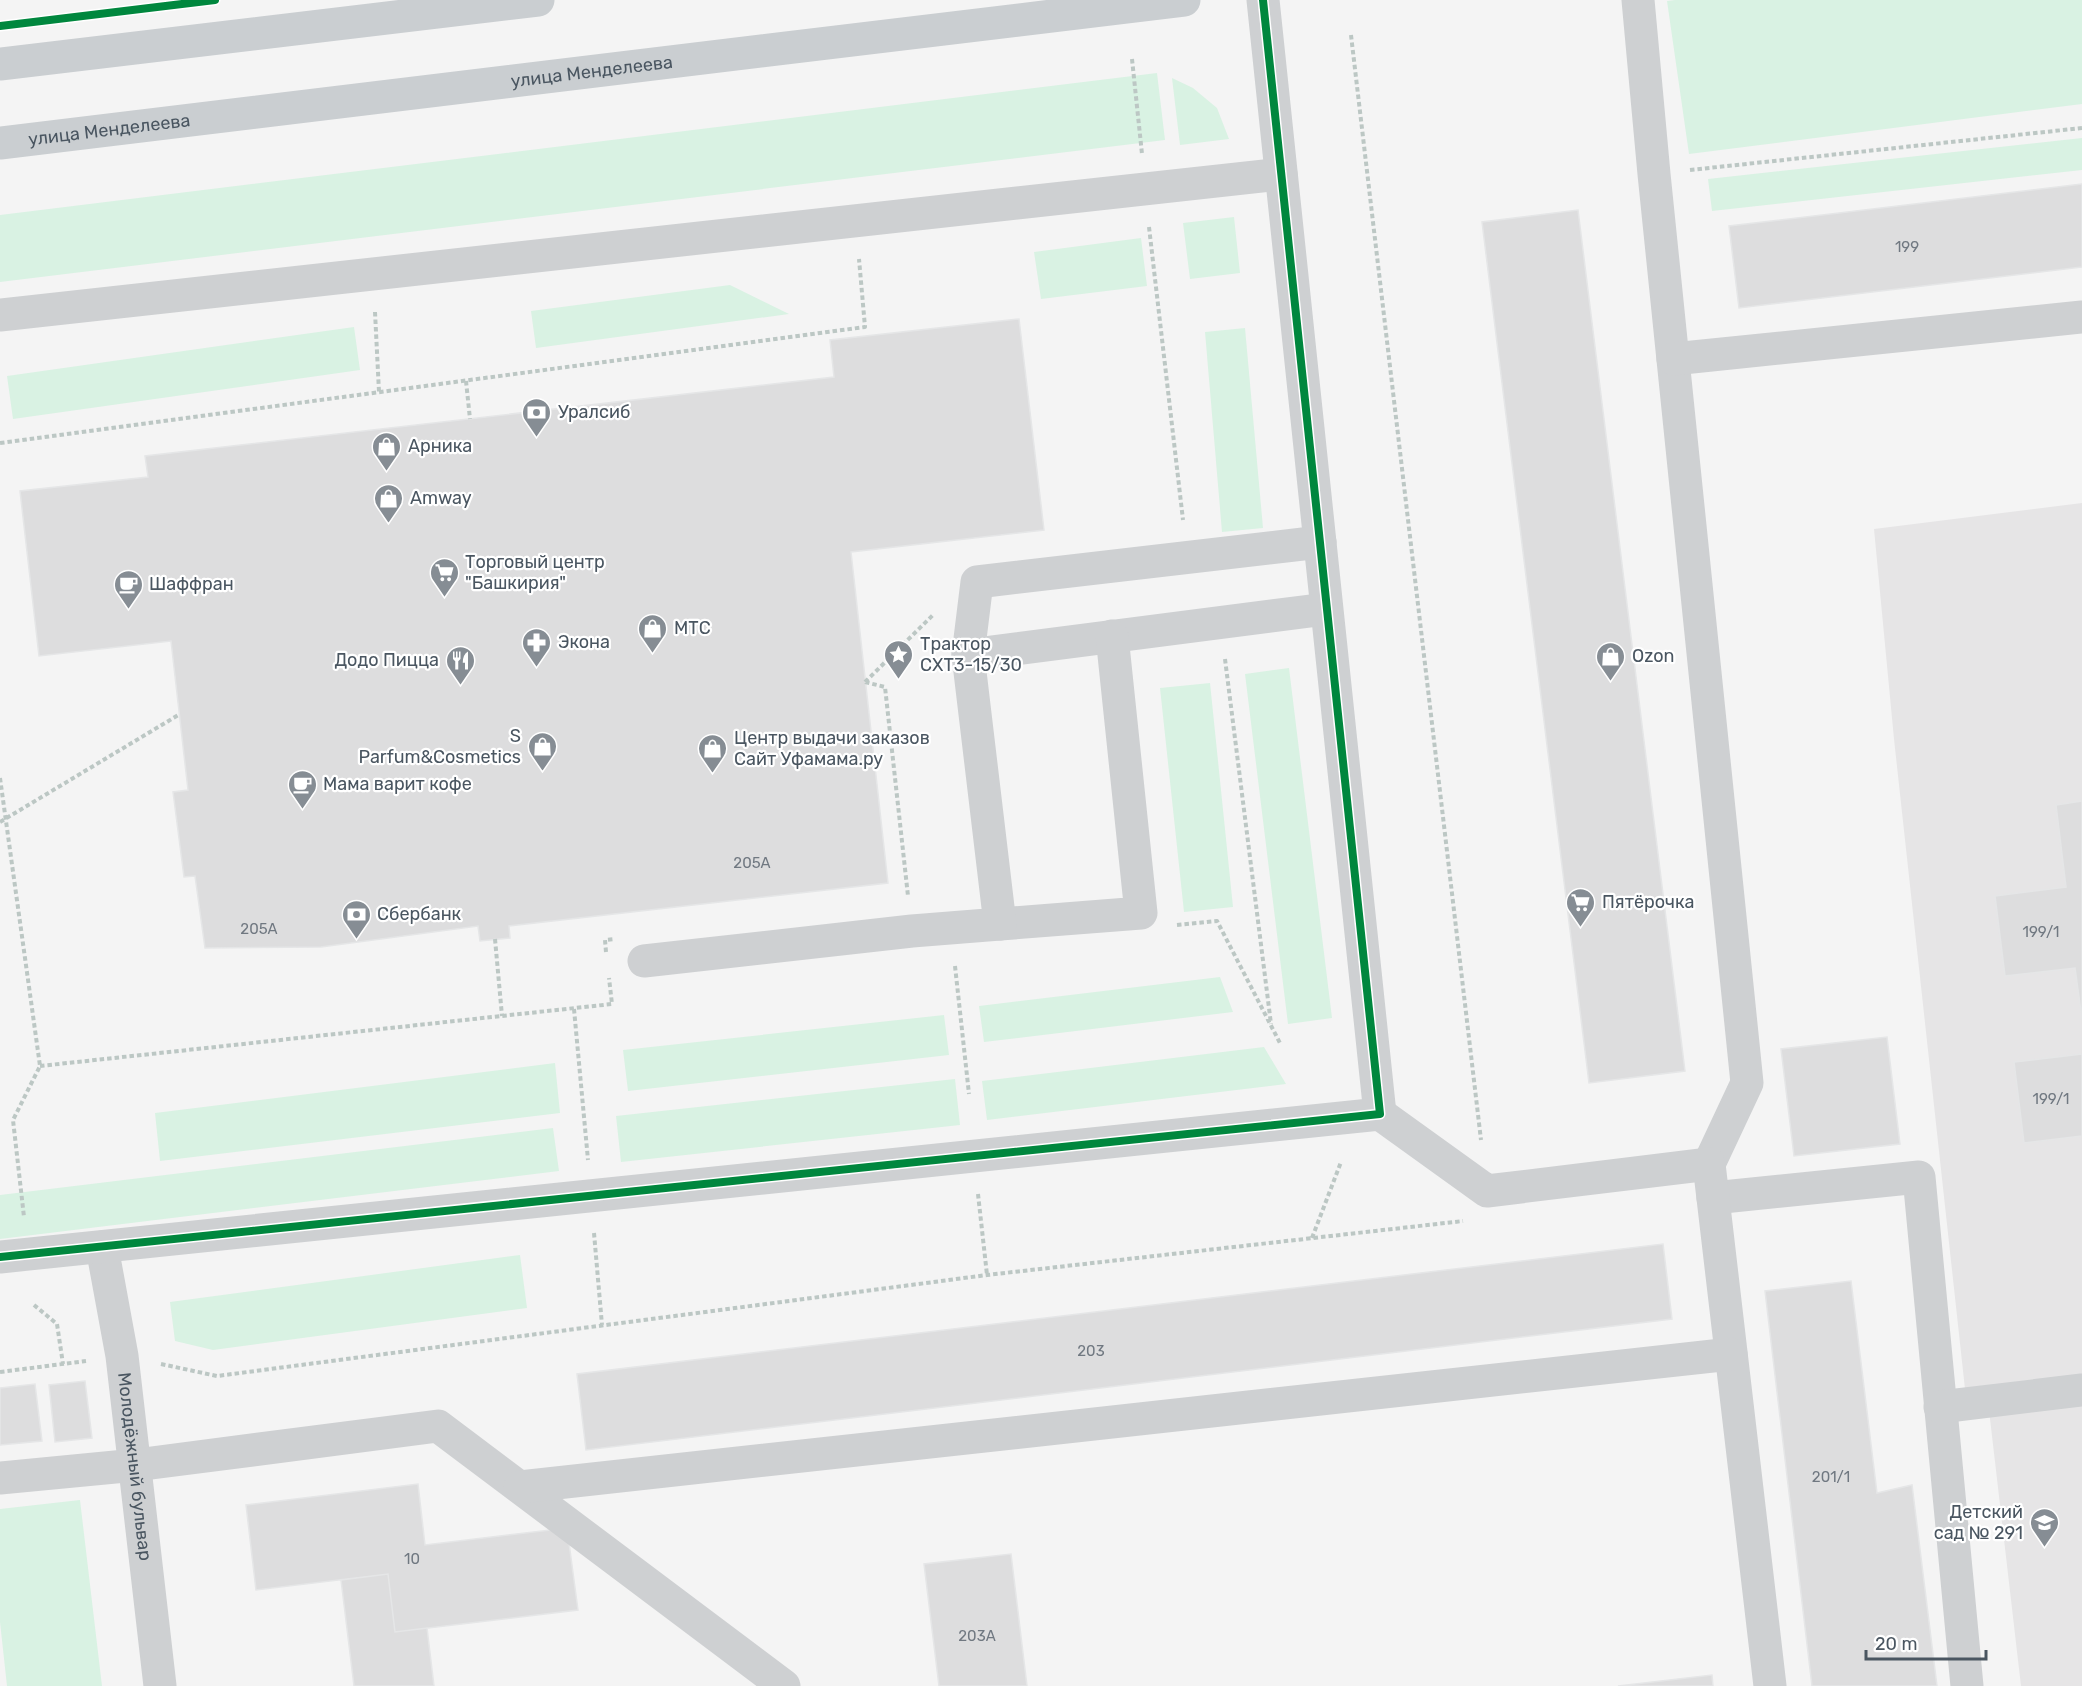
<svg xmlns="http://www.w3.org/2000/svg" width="2082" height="1686" font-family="Rubik,sans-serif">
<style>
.education{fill:#e6e5e6}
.green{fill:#d9f2e3}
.building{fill:#ddddde;stroke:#e5e6e7;stroke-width:1.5}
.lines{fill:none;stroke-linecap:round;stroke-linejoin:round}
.path{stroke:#bcc7c4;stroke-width:4;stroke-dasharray:4.5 3;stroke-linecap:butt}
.minor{stroke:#ced0d2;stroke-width:33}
.major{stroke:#caced1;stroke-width:33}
.cycleway-casing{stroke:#fff;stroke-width:11}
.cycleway{stroke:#00873e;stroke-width:8}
.labels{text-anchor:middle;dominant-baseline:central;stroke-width:4.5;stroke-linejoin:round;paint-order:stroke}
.number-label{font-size:15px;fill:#707881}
.street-label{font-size:18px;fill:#4a5661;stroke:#fff}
.poi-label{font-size:18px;fill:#4a5661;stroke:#fff;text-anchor:start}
</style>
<rect width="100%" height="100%" fill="#f4f4f4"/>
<!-- education -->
<path class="education" d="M2082 503V1377L1965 1389 1894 739 1874 529Z
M2082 1399V1686H2021L1989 1410Z"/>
<!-- green -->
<path class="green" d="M1675 0H2082V104L1689 154 1667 1Z
M1157 73 1165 140 0 282V215Z
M1172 78 1193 88 1217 108 1229 139 1180 145Z
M2082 138V170L1712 211 1708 179Z
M1234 217 1240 273 1190 279 1183 223Z
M1141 238 1147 286 1041 299 1034 252Z
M730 285 789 314 536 348 531 311Z
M354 327 360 370 13 419 7 376Z
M1245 328 1263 528 1222 532 1205 332Z
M1289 668 1332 1018 1288 1024 1245 674Z
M1210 683 1233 907 1184 912 1160 688Z
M1220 977 1233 1012 984 1042 979 1006Z
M944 1015 949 1055 628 1091 623 1050Z
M1264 1047 1286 1084 987 1120 982 1081Z
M555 1063 560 1113 160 1161 155 1113Z
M955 1079 960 1125 621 1162 616 1116Z
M553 1128 559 1171 0 1239V1195Z
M520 1255 527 1308 213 1350 175 1341 170 1302Z
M80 1500 102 1686H7L0 1622V1509Z"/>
<!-- building -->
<path class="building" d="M2082 184V267L1739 308 1729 226Z
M1578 210 1685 1071 1589 1083 1482 222Z
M1019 319 1044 530 851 552 888 883 509 926 510 938 480 941 478 926 321 947 205 948 195 876 184 877 173 792 188 790 171 641 39 656 20 491 148 477 145 456 834 377 830 340Z
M2082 801V1019L2075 968 2005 976 1995 896 2066 887 2056 805Z
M1887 1037 1900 1144 1794 1156 1781 1049Z
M2082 1054V1136L2024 1143 2014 1062Z
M1663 1244 1672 1319 586 1450 577 1374Z
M1851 1281 1877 1493 1912 1485 1937 1686H1812L1765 1291Z
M85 1381 92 1438 55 1442 49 1385Z
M35 1384 42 1441 0 1445V1388Z
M418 1484 425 1545 567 1528 578 1610 395 1632 388 1574 256 1590 246 1505Z
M1011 1554 1027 1686H939L924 1564Z
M388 1574 395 1632 427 1628 434 1686H354L341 1580Z
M1712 1675 1713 1686H1618Z"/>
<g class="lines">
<!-- path -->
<path class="path" d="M1351 35 1481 1140
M1132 59 1142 154
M1690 170 2082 128
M1149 227 1183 520
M375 312 379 392
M466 381 470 419
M0 443 865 327 859 259
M1225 659 1271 1024
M865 682 885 687 908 896
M865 682 934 614
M0 778 40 1066 13 1120 24 1217
M0 822 180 714
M1177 925 1217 921 1281 1045
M495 939 502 1016
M606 952 605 940 615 939
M955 966 969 1094
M574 1009 588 1160
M40 1066 612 1004 609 978
M978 1194 987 1275
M594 1233 602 1325
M1312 1238 1341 1162
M34 1305 57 1324 63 1364
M161 1364 217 1376 987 1275 1463 1221
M0 1372 86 1361"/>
<!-- minor -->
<g class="minor">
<path d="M1263 0 1380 1114"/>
<path d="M1638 0 1654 174 1747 1083 1709 1164"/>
<path d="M0 315 1281 174"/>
<path d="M1673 359 2082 317"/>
<path d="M968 655 1326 609"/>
<path d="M1000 924 1141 913 1112 636"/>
<path d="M644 961 912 931 1000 924 968 655 977 582 1320 542"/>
<path d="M1713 1198 1919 1177 1967 1686"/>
<path id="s1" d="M102 1247 122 1356 160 1686"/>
<path d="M0 1257 1380 1114 1487 1191 1709 1164 1770 1686"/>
<path d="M1940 1407 2082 1390"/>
<path d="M0 1478 136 1465 438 1426 784 1686"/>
<path d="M520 1487 1731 1354"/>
</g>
<!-- major -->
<g class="major">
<path d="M0 64 538 0"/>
<path id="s2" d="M0 143 1184 0"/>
</g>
<defs>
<path id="cycleway" d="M0 26 215 0
M0 1257 1380 1114 1263 0"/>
</defs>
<!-- cycleway casing -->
<use href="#cycleway" class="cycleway-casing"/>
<!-- cycleway -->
<use href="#cycleway" class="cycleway"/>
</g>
<!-- icons -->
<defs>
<symbol id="bank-pin" viewBox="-11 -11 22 30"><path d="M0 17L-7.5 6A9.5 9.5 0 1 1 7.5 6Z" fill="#868d94" stroke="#fff"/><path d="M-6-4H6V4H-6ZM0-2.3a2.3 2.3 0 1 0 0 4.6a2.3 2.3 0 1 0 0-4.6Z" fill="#fff"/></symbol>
<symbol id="shop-pin" viewBox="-11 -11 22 30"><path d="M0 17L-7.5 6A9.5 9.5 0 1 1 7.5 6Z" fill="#868d94" stroke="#fff"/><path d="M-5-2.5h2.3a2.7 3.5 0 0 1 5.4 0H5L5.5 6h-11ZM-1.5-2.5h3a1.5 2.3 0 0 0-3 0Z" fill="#fff"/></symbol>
<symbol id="supermarket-pin" viewBox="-11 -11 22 30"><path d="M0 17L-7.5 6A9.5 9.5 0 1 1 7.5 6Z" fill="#868d94" stroke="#fff"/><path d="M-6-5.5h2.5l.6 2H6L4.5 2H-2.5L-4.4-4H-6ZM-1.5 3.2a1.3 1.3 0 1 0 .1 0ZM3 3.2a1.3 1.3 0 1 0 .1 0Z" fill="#fff"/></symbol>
<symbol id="cafe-pin" viewBox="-11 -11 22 30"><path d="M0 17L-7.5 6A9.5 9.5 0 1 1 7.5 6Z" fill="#868d94" stroke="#fff"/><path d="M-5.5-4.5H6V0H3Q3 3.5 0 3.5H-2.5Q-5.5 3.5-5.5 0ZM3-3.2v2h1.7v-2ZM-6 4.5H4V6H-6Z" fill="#fff"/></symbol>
<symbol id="pharmacy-pin" viewBox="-11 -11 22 30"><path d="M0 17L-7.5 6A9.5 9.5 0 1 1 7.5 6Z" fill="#868d94" stroke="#fff"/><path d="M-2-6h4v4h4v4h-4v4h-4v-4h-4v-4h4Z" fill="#fff"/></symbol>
<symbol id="sight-pin" viewBox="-11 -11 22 30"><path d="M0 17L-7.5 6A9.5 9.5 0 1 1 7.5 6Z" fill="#868d94" stroke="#fff"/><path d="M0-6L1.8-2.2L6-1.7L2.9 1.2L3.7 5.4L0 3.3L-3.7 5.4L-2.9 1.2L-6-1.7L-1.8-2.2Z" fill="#fff"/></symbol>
<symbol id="restaurant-pin" viewBox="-11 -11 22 30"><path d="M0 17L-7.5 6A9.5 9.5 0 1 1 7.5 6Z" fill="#868d94" stroke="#fff"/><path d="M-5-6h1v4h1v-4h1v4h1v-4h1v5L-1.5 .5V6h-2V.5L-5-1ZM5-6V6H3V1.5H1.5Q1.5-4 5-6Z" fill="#fff"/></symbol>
<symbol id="school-pin" viewBox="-11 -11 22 30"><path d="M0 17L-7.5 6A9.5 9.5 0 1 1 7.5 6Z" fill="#868d94" stroke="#fff"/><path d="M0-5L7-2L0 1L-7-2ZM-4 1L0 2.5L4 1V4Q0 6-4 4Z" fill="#fff"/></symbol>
</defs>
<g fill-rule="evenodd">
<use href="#bank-pin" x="520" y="396" width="33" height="45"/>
<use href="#shop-pin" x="370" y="430" width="33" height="45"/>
<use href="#shop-pin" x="372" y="482" width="33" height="45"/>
<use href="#supermarket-pin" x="428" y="556" width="33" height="45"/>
<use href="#cafe-pin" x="112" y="568" width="33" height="45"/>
<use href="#shop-pin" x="636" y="612" width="33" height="45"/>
<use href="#pharmacy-pin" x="520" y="626" width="33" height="45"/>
<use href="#sight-pin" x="882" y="638" width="33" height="45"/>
<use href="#shop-pin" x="1594" y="640" width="33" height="45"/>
<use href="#restaurant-pin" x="444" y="644" width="33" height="45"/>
<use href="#shop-pin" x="526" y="730" width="33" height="45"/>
<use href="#shop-pin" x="696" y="732" width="33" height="45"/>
<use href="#cafe-pin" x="286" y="768" width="33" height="45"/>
<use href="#supermarket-pin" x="1564" y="886" width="33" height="45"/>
<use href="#bank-pin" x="340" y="898" width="33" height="45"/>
<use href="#school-pin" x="2028" y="1506" width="33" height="45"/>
</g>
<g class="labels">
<!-- number labels -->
<g class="number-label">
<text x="1907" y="247">199</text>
<text x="752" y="863">205А</text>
<text x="259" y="929">205А</text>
<text x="2041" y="932">199/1</text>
<text x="2051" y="1099">199/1</text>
<text x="1091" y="1351">203</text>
<text x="1831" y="1477">201/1</text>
<text x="412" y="1559">10</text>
<text x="977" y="1636">203А</text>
</g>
<!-- street labels -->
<g class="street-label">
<text stroke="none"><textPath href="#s2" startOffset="596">улица Менделеева</textPath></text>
<text stroke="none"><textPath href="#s2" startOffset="110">улица Менделеева</textPath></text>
<text stroke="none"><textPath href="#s1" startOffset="222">Молодёжный бульвар</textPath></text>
</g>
<!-- poi labels -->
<g class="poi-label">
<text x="558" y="412">Уралсиб</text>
<text x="408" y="446">Арника</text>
<text x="410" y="498">Amway</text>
<text x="465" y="562">Торговый центр<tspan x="465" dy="21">"Башкирия"</tspan></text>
<text x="149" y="584">Шаффран</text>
<text x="674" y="628">МТС</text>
<text x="558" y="642">Экона</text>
<text x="920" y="644">Трактор<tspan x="920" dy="21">СХТ3-15/30</tspan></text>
<text x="1632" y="656">Ozon</text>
<text x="439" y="660" text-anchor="end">Додо Пицца</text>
<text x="521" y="736" text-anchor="end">S<tspan x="521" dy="21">Parfum&amp;Cosmetics</tspan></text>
<text x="734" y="738">Центр выдачи заказов<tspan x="734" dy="21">Сайт Уфамама.ру</tspan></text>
<text x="323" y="784">Мама варит кофе</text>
<text x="1602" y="902">Пятёрочка</text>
<text x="377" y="914">Сбербанк</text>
<text x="2023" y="1512" text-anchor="end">Детский<tspan x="2023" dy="21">сад № 291</tspan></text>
</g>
</g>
<!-- scale -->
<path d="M1866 1650v9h120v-9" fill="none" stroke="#4a5661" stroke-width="3"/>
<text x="1875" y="1650" font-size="18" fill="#4a5661" stroke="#ffffff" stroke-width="4.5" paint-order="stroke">20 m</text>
</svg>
